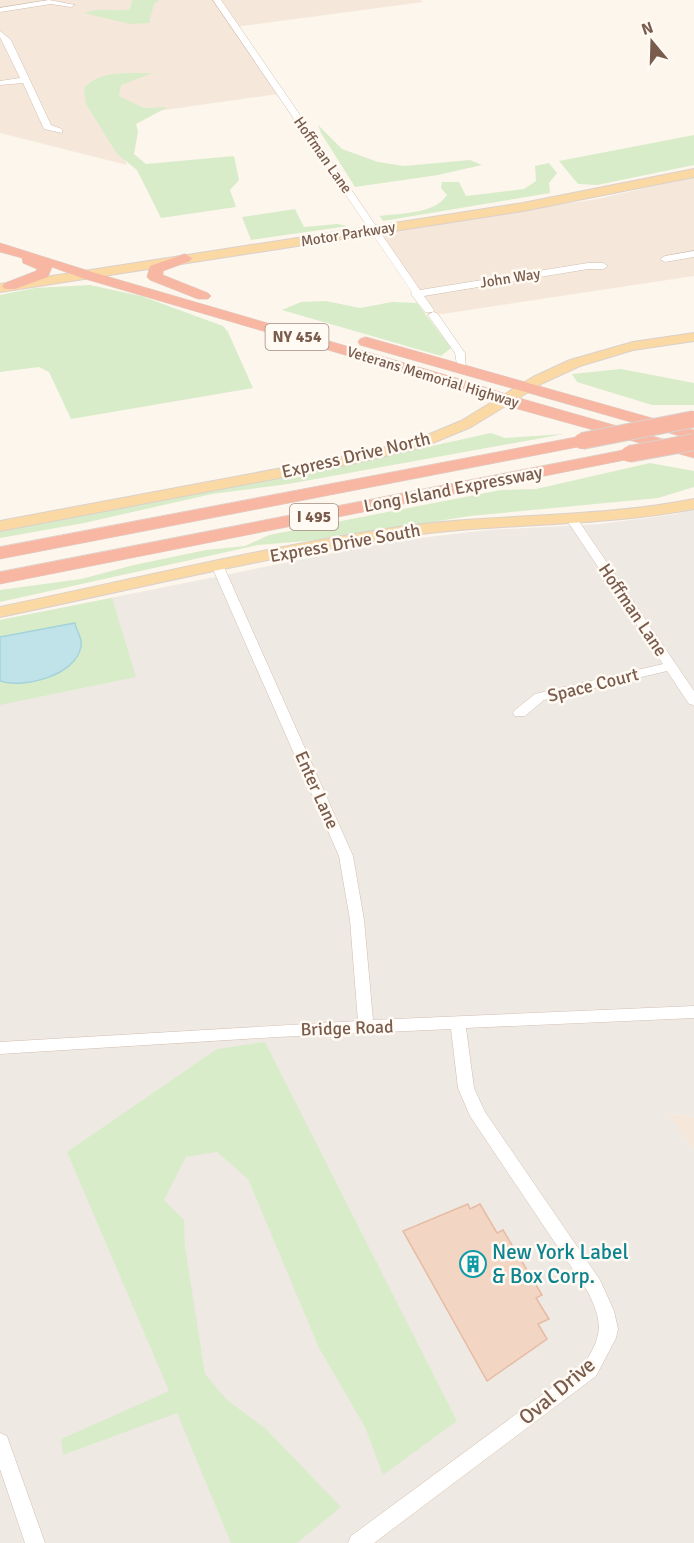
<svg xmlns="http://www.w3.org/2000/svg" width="694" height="1543" font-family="Signika,sans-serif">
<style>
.residential{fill:#f5e8da}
.industrial{fill:#efe9e4}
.green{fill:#d8ecc9}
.water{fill:#bfe3e8;stroke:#a5d3da;stroke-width:1.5}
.building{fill:#f3d5c3;stroke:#e6bba3;stroke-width:1.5}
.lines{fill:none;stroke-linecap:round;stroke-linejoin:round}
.minor-casing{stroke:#d1beb0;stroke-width:1}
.major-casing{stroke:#dad1cd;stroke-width:2}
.highway-casing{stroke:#dad1cd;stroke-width:1}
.minor{fill:#fff;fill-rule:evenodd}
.major{fill:#fbd9a5;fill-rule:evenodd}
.highway{fill:#f7b7a3;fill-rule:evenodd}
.highway-bridge-casing{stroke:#dad1cd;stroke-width:18;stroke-linecap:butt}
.highway-bridge{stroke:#f7b7a3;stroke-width:16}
.labels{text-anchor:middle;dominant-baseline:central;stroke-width:5;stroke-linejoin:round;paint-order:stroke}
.far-street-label{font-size:15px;fill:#7a5c4d;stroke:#fffaf3}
.shield{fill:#fffaf3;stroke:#a28b7f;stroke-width:1.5}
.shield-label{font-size:16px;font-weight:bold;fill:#7a5c4d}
.street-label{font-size:18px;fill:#7a5c4d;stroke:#fffaf3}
.near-culture-label{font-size:21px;fill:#0d838f;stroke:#fffaf3;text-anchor:start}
.near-street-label{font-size:21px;fill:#7a5c4d;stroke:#fffaf3}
</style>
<rect width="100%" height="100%" fill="#fdf6ec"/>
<!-- residential -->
<path class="residential" d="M0 0H421L423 2 235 27 278 94 109 118 107 120 127 165 0 133Z
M694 177V276L436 315 378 233 597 199Z
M667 1113 694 1117V1151Z"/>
<!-- industrial -->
<path class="industrial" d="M694 508V1117L668 1113 694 1151V1543H0V620L394 541 488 530 600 524 677 514Z"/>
<!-- green -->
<path class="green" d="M132 0H159L154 4 149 23 130 24 84 13C100 6 113 13 130 9Z
M153 73 121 85 119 96 144 108 168 107 136 124 138 132 134 154 146 164 234 156 239 180 230 190 236 207 161 218 137 170 117 154 86 104 84 89C98 69 131 74 153 73Z
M318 125 342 149 378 162 404 166 470 160 482 165 438 175 355 187 321 133Z
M694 135V165L597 185 578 184 559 161Z
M549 163 557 173 549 183 550 193 383 221 380 216C401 213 435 214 447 195L441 188 442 182H459L466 196 524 189 536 181 535 166Z
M295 209 304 227 337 224 348 226 251 240 242 217Z
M90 285 141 296 223 326 228 332 253 388 71 419 49 372 39 367 0 372V295L35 288Z
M326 301 360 308 392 302 417 303 451 348 441 356 282 310 301 302Z
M621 369 694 383V405H652L577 382 572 374Z
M491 433 505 438 564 434 288 484 212 494 84 523 0 538V530L368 460Z
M650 463 694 471V487L658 498 470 516 318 540 258 545 0 602V590L81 579 134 565 206 550 245 546 269 535 501 490 536 489Z
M112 598 136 677 0 705V620Z
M265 1042 457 1421 383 1475 365 1427 319 1348 248 1179 217 1152 186 1157 164 1200 184 1220 185 1247 205 1374 227 1400 266 1429 341 1507 297 1543H231L177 1413 63 1455 61 1439 169 1391 67 1152 217 1049Z"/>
<!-- water -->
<path class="water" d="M75 623C76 631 83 638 81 646 77 675 24 689 0 681V637Z"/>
<!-- building -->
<path class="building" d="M468 1204 470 1209 480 1204 497 1233 503 1230 542 1295 536 1298 549 1319 538 1324 547 1339 487 1381 403 1231Z"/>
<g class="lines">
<defs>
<path id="minor" d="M49 0 75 5 71 7 51 4 0 12V8Z
M213 0H221L420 290 588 263H603L608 266 603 269H588L424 296 434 310 433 312H425L411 294 412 292Z
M0 31 11 40 51 125 62 129V133L44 129 23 83 0 85V81L20 78 0 37Z
M694 251V257L665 262 660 259 665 256Z
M433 312 437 313 465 353 466 370H458L455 353 428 315Z
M572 516 576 517 694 691V705L689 704 667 671 544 700 525 716H515L513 713 515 710 535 694 663 664 566 519Z
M218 563 224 567 353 856 364 920 373 1020 694 1006V1018L466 1028 474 1088 485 1112 600 1280 614 1311 618 1329 616 1338 596 1376 374 1543H348L351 1536 584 1364C603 1335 603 1323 588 1292L470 1116 458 1088 451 1029 277 1037 0 1054V1042L358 1021 350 920 339 856 212 567Z
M0 1433 7 1436 9 1442 45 1543H25L0 1469Z"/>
<path id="major" d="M694 169V177L523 211 0 292V284L523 203Z
M694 333V341L633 350 580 366 543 383 471 427 423 447 352 464 0 531V521L352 455 413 441 461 421 533 377 570 360 633 342Z
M694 499V509C594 528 492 522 392 538 260 558 130 590 0 617V607C130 580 260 548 392 528 492 513 594 519 694 499Z"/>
<path id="highway" d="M0 243 92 272 456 378 512 396 694 448V458L500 404 444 384 82 278 52 267 48 277 15 289H5L2 286 5 283 36 271 37 269 23 263 22 258 0 252Z
M185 254 192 258 190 261 163 271V275L208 293 211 296 208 299H198L150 280 147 277 150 266Z
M366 337 694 430V440L360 345 358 342 360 339Z
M582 436 588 437 591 441 588 445 0 559V547Z
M629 449 635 450 638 454 635 458 0 584V572Z"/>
</defs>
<!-- minor casing -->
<use href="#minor" class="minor-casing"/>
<!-- major casing -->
<use href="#major" class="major-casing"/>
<!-- highway casing -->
<use href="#highway" class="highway-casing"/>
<!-- minor -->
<use href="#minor" class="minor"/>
<!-- major -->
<use href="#major" class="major"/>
<!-- highway -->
<use href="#highway" class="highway"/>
<defs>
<path id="highway-bridge" d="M582 441 694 419
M629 454 694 442"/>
</defs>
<!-- highway-bridge casing -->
<use href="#highway-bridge" class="highway-bridge-casing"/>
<!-- highway-bridge -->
<use href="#highway-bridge" class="highway-bridge"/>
</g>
<!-- icons -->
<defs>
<symbol id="building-ring" viewBox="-11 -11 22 22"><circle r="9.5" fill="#fffaf3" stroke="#0f9aa8" stroke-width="1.5"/><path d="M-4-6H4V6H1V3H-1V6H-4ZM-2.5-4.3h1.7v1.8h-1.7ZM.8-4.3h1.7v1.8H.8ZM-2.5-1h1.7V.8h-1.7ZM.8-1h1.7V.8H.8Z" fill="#0f9aa8"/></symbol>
</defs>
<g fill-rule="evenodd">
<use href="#building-ring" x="458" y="1249" width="30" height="30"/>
</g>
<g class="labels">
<!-- far-street labels -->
<g class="far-street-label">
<text transform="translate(323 155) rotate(55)">Hoffman Lane</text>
<text transform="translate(348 234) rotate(-9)">Motor Parkway</text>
<text transform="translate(510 278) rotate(-9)">John Way</text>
<text transform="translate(433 377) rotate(17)">Veterans Memorial Highway</text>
</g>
<!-- shield labels -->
<g class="shield">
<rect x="265.5" y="324" width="63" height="26" rx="4.5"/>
<rect x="290" y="504" width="48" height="26" rx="4.5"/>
</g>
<g class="shield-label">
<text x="297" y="337">NY 454</text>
<text x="314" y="517">I 495</text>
</g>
<!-- street labels -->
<g class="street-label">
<text transform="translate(356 455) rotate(-13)">Express Drive North</text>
<text transform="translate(453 489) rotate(-11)">Long Island Expressway</text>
<text transform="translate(345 543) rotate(-10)">Express Drive South</text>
<text transform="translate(633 610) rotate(56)">Hoffman Lane</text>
<text transform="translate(593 685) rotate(-14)">Space Court</text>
<text transform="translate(317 790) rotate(66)">Enter Lane</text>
<text transform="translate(347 1028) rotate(-2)">Bridge Road</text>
</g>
<!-- near-culture labels -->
<g class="near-culture-label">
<text x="492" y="1252">New York Label<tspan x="492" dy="24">&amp; Box Corp.</tspan></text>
</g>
<!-- near-street labels -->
<g class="near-street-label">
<text transform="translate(557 1391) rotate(-40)">Oval Drive</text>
</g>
</g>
<!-- north arrow -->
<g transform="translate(652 42) rotate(341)" stroke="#fffaf3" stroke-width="4.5" paint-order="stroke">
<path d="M0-4.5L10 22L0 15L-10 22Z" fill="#7a5c4d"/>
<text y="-9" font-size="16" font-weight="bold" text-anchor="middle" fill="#7a5c4d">N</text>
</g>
</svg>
